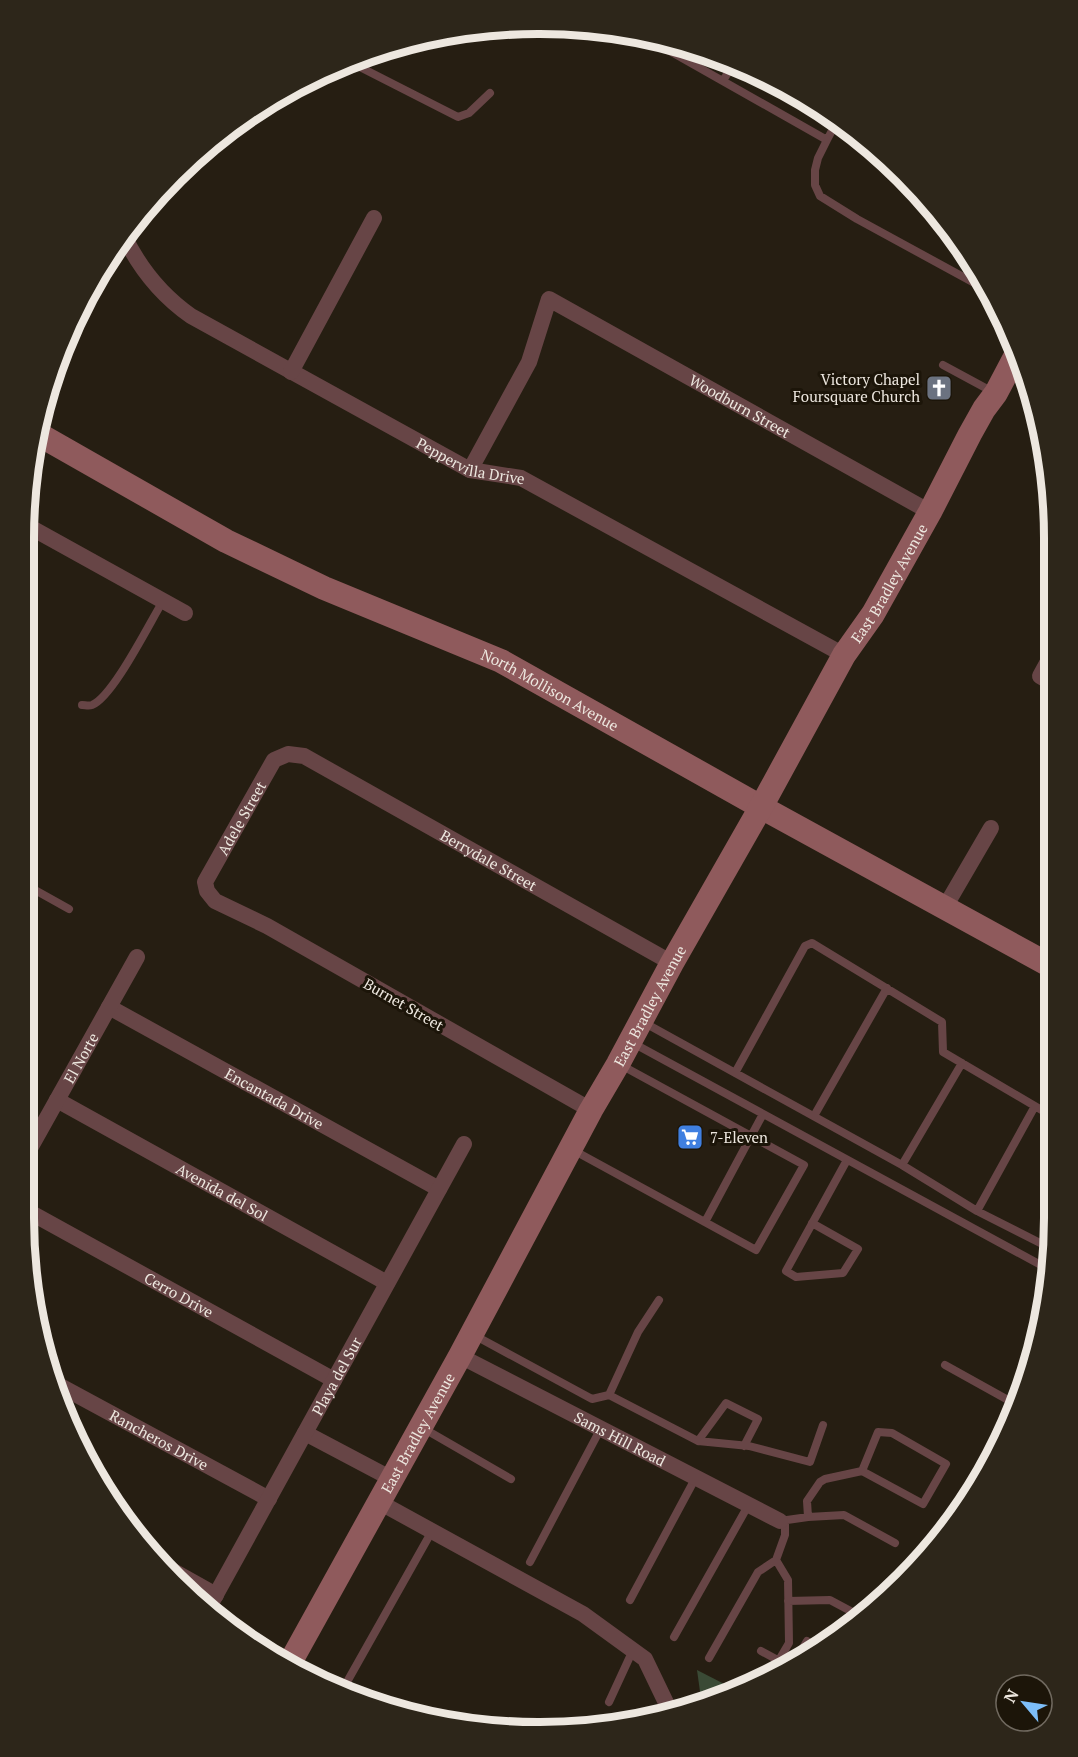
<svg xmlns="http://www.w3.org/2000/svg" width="1078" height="1757" font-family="'PT Serif',serif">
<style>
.green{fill:#3a4a35}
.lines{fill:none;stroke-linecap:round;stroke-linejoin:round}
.lane{stroke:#674546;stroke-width:8}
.street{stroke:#674546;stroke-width:16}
.secondary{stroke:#8f5a5c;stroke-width:24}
.labels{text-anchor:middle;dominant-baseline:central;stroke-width:6;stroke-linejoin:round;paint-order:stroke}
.poi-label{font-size:15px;fill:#ede7df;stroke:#1c1509;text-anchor:end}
.street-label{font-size:15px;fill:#ede7df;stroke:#1c1509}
.rim{fill:none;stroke:#ede7df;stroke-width:8}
</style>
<rect width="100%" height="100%" fill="#261e12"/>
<!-- green -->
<path class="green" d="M697 1670 736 1690 702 1706Z"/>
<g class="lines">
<!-- lane -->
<path class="lane" d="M645 37 827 140 837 121
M350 62 458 117 469 113 490 93
M723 81 733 64
M827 140 818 158 815 170V185L820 196 857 219 989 291
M943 365 993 392
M82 705C85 705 89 706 92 705 113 697 150 622 163 601
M26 885 69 909
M643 1022 902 1165 977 1211
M631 1042 1050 1270
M735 1073 805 946 812 943 942 1022 943 1052 1050 1115
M1035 1106 977 1211 1050 1248
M814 1116 887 988
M573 1150 756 1250 804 1165 619 1064
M902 1165 962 1063
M705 1222 763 1114
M812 1223 858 1249 843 1273 796 1277 786 1271 847 1160
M472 1334 592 1399 609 1395 698 1441 749 1446 810 1462 823 1425
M945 1365 1008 1400 1013 1401 1019 1398
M609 1395 638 1332 659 1300
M421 1427 511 1479
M698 1441 726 1403 758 1419 744 1446
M808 1517 844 1515 895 1543
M780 1521 808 1517 807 1501 820 1482 825 1479 862 1471 923 1504 946 1464 892 1433 878 1432 862 1471
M776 1560 788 1580 789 1643 779 1660
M530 1562 601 1428
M630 1600 696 1477
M788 1601 830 1600 858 1615
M674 1637 749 1504
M761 1651 787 1665
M709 1658 758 1572 776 1560 785 1535V1520
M796 1660 807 1641
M343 1689 432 1531
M609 1702 633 1650"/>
<!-- street -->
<g class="street">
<path id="s1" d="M124 236C140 269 161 295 191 316L470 470 521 478 844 655"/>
<path d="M291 372 374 218"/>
<path id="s2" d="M470 470 529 362 549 299 930 512"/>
<path d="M28 526 185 613"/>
<path d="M1052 683 1040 676 1052 654"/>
<path d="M945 907 991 828"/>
<path id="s3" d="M109 1007 439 1189"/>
<path id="s4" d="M57 1100 387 1283"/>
<path id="s5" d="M591 1110 267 926 215 901 207 891 205 882 274 760 288 754 304 756 672 963"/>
<path id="s6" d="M24 1159 137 957"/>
<path id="s7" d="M24 1209 334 1380"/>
<path id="s8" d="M460 1356 780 1521"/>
<path id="s9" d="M51 1381 269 1499"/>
<path d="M305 1433 392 1479"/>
<path d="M379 1502 583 1614 645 1659 670 1711"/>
<path d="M166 1567 216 1595"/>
<path id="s10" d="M208 1609 464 1144"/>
</g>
<!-- secondary -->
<g class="secondary">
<path id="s11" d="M38 434 226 541 324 588 501 661 761 807 1051 966"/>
<path id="s12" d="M291 1661 460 1356 591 1110 618 1064 672 963 761 807 844 655 873 614 930 512 970 434 984 409 996 393 1016 355"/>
</g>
</g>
<!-- icons -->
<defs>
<symbol id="church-square" viewBox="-11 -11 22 22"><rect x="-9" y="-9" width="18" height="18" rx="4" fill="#6b7280" stroke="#1c1509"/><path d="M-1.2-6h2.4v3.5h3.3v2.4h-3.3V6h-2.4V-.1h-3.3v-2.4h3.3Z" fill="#fff"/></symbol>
<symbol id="supermarket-square" viewBox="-11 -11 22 22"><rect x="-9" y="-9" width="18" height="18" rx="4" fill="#3f7fe0" stroke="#1c1509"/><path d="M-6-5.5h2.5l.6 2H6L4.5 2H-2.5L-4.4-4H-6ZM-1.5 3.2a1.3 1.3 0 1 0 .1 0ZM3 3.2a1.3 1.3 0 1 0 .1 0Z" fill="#fff"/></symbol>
</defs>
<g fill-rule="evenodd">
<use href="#church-square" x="924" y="373" width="30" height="30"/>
<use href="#supermarket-square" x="675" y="1122" width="30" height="30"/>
</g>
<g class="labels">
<!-- poi labels -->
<g class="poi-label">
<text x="920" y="379">Victory Chapel<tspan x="920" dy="17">Foursquare Church</tspan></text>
<text x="710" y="1137" text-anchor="start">7-Eleven</text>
</g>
<!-- street labels -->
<g class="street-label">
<text stroke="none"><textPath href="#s2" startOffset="408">Woodburn Street</textPath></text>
<text stroke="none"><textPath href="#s1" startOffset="422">Peppervilla Drive</textPath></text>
<text stroke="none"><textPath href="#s12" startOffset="1233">East Bradley Avenue</textPath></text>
<text stroke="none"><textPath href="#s11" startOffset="573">North Mollison Avenue</textPath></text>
<text stroke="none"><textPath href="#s5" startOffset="526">Adele Street</textPath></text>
<text stroke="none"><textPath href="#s5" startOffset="836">Berrydale Street</textPath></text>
<text transform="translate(404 1004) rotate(30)">Burnet Street</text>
<text stroke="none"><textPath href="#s12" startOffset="747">East Bradley Avenue</textPath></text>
<text stroke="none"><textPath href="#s6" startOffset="116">El Norte</textPath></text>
<text stroke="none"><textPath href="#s3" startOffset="189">Encantada Drive</textPath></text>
<text stroke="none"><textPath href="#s4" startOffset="189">Avenida del Sol</textPath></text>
<text stroke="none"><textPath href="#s7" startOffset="177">Cerro Drive</textPath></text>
<text stroke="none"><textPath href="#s10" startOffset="266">Playa del Sur</textPath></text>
<text stroke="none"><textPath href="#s12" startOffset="261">East Bradley Avenue</textPath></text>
<text stroke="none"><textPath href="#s8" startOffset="180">Sams Hill Road</textPath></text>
<text stroke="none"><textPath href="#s9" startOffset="123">Rancheros Drive</textPath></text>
</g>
</g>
<!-- crop -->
<path d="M0 0H1078V1757H0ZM538 34H540A504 504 0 0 1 1044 538V1218A504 504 0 0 1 540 1722H538A504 504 0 0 1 34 1218V538A504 504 0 0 1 538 34Z" fill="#2d261a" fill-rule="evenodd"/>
<path class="rim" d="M538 34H540A504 504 0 0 1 1044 538V1218A504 504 0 0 1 540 1722H538A504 504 0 0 1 34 1218V538A504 504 0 0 1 538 34Z"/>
<!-- north arrow -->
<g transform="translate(1024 1703) rotate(299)"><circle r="28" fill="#1c1509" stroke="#70695f" stroke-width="1.5"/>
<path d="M0-4.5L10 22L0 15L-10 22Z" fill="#7dbef9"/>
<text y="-9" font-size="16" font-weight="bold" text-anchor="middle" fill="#ede7df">N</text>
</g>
</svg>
